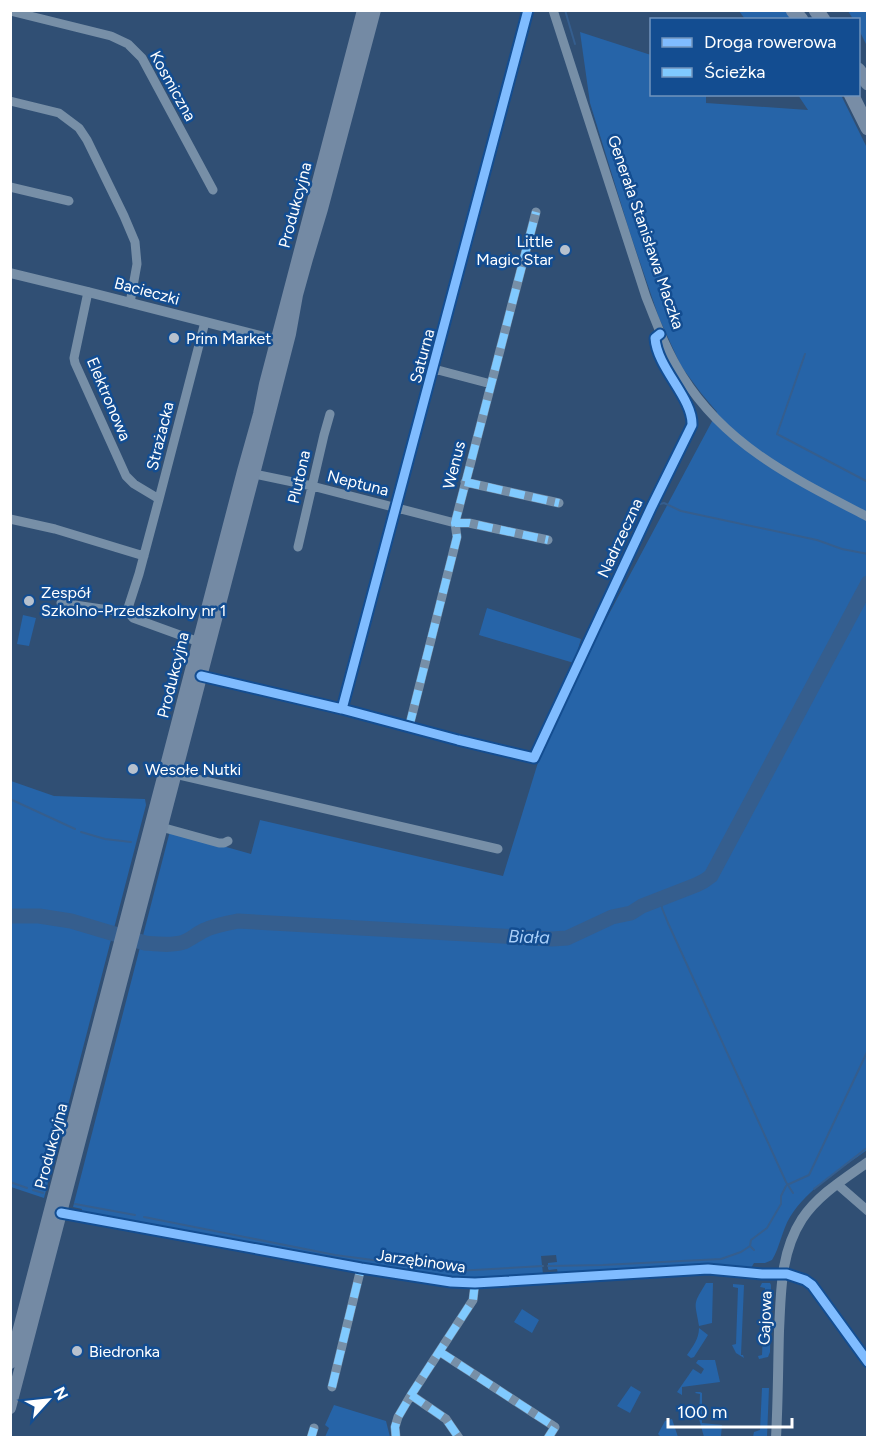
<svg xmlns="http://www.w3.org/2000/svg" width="878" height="1448" font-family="Figtree,sans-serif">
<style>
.green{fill:#2664a8}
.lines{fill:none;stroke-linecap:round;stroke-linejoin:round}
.stream{stroke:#355e8e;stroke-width:2}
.river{stroke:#355e8e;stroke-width:15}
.minor{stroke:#778fa7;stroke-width:9}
.tertiary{stroke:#778fa7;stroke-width:10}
.secondary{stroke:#748aa4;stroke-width:12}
.trunk{stroke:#788da6;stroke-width:15}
.quiet{stroke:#80caff;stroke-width:8;stroke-dasharray:15 8;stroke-linecap:butt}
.cycleway-casing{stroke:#134d91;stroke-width:13}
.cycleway{stroke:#80bcff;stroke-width:9}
.poi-dot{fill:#b7c1ce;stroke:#134d91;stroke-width:2}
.labels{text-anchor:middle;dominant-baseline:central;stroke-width:5;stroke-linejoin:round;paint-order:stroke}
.street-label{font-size:16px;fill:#fff;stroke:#134d91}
.poi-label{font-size:16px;fill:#fff;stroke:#134d91;text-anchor:start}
.water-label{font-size:18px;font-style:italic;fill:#abd0f9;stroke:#134d91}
</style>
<rect width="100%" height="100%" fill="#304f74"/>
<!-- green -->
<path class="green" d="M739 11H789L796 19H745Z
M848 11H867V46L859 30 858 20 853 19Z
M580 32 651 55 652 94 706 95V103L808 110 798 95H841L868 150 867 1150C841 1169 808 1188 790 1217 782 1230 780 1247 772 1260L765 1263H754L751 1268 709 1266 558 1274 557 1269 549 1270 548 1269V1263L557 1262 556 1255 541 1256 543 1274 474 1278H450L377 1266 81 1213 82 1209 73 1207 170 831 251 854 260 820 503 876 540 756 587 655 717 412 701 393 681 366 659 318 630 233 590 103Z
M487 608 581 639 574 663 479 635Z
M23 615 36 618 29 646 17 644Z
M11 781 54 796 145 799 146 805 44 1198 11 1187Z
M706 1283H713L712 1323 699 1326C695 1301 692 1306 706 1283Z
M762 1283H770L771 1285 770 1352 768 1357 759 1359 758 1356 762 1355 765 1288 760 1287Z
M733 1284 744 1285 741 1355H743L744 1358 736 1353 732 1345 736 1344 738 1288 733 1287Z
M522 1309 539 1320 532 1333 514 1322Z
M699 1328 708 1335 694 1357 691 1358 687 1355C693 1346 699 1339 699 1328Z
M698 1360H715L720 1382 682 1387V1395L677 1392 693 1369 701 1374 704 1369 696 1363Z
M631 1386 641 1392 630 1413 617 1406Z
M762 1388H769L767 1437H762V1436L753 1437 754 1432 760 1430Z
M696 1392H700L702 1393V1423L722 1425 721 1436 729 1437H704L699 1419 700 1394 695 1393Z
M334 1405 386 1421 390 1437H325L329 1428 325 1425Z
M672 1419 678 1437H661L658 1434 665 1421Z"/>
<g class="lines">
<!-- stream -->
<path class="stream" d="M565 10 575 44
M805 354 777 434 868 482
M660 504 664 503 681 511 817 540 842 549 868 554
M10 799 75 829
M81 832 105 839 131 842
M661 898 662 908 668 923 786 1182 793 1193
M10 1182 27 1188
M787 1185 809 1175 868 1050
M814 1189 868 1147
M33 1190 43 1193
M75 1204 135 1215
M144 1217 335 1255 456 1271 543 1266
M754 1250 750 1246 751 1240 767 1228 781 1204V1196L786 1186
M548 1266 603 1265 721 1259 741 1252 750 1246"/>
<!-- river -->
<path class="river" d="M10 916H39L71 921 145 943C157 944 172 946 184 942 191 939 198 933 205 930 215 925 227 923 238 921L552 939 567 938 612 917 631 913 642 906 696 885 704 881 711 876 868 583"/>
<!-- minor -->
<path class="minor" d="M553 10 646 297C657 325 667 352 683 377 727 447 797 480 868 517
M10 11 111 36 128 44 142 58 213 190
M10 101 59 113 79 128 87 140 124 216 135 242 137 264 130 303
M10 187 69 201
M88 292 74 358 75 363 126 476 134 484 159 499
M434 369 491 384
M254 474 312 486 455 523H469L548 540
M465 482 559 503
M10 519 55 529 144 556
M298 547 324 435 330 414
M61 603 129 613
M199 642 133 618 129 613 128 608 139 574 159 499 205 322
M201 676 342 709 458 740 534 758 651 508 692 425C693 398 657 368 655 338L660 334
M342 709 528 10
M409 727 457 537 455 523 536 212
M175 774 498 849
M161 827 219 843H224L228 841
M837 1184 868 1211
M61 1213 361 1268 451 1282 475 1283 708 1269 762 1274H787L805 1280 812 1285 868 1362
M440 1352 555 1427 548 1438
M332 1387 361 1268
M411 1395 446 1419 459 1438
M311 1438 314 1428
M396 1438 395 1427 398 1417 411 1395 473 1300 475 1283"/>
<!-- tertiary -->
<path class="tertiary" d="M10 273 88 292 276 340
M776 1438C778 1402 778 1367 779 1331 781 1293 780 1253 802 1219 818 1195 844 1179 868 1162"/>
<!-- secondary -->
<path class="secondary" d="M10 1363 243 471 259 414 265 384 363 10
M10 1408 254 474 290 334 297 295 307 259 322 209 375 10"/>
<!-- trunk -->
<path class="trunk" d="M793 10 801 20
M816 10 823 20
M858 70 868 83
M851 94 868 128"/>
<!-- quiet -->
<path class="quiet" d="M465 482 559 503
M455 523H469L548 540
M409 727 457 537 455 523 536 212
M440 1352 555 1427 548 1438
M332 1387 361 1268
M411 1395 446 1419 459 1438
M311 1438 314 1428
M396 1438 395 1427 398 1417 411 1395 473 1300 475 1283"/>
<defs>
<path id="cycleway" d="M201 676 342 709 458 740 534 758 651 508 692 425C693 398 657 368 655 338L660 334
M342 709 528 10
M61 1213 361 1268 451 1282 475 1283 708 1269 762 1274H787L805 1280 812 1285 868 1362"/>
</defs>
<!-- cycleway casing -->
<use href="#cycleway" class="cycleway-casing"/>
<!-- cycleway -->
<use href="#cycleway" class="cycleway"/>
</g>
<!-- markers -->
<g class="poi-dot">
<circle cx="565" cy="250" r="6"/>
<circle cx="174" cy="338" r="6"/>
<circle cx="29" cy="601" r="6"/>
<circle cx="133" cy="769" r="6"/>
<circle cx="77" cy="1351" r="6"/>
</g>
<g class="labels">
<!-- street labels -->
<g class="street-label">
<text transform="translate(173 86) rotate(61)">Kosmiczna</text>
<text transform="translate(295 205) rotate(-75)">Produkcyjna</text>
<text transform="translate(646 232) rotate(71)">Generała Stanisława Maczka</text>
<text transform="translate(147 291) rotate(15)">Bacieczki</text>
<text transform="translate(422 356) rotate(-75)">Saturna</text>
<text transform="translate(109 399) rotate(67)">Elektronowa</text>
<text transform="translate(160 436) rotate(-76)">Strażacka</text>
<text transform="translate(454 465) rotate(-76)">Wenus</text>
<text transform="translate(299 477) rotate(-77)">Plutona</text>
<text transform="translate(358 483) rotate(14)">Neptuna</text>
<text transform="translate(620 538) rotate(-65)">Nadrzeczna</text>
<text transform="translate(173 675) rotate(-76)">Produkcyjna</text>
<text transform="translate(51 1146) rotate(-75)">Produkcyjna</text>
<text transform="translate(421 1261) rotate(8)">Jarzębinowa</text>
<text transform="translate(765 1318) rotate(-88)">Gajowa</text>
</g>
<!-- poi labels -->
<g class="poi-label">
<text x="553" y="241" text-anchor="end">Little<tspan x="553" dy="18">Magic Star</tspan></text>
<text x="186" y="338">Prim Market</text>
<text x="41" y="592">Zespół<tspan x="41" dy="18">Szkolno-Przedszkolny nr 1</tspan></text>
<text x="145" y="769">Wesołe Nutki</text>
<text x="89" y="1351">Biedronka</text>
</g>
<!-- water labels -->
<g class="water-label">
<text transform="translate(529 937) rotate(2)">Biała</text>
</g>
</g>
<!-- border -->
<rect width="878" height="1448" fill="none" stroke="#ffffff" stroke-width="24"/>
<!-- legend -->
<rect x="650" y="18" width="210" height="78" fill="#134d91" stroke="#7194bd" stroke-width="1.5"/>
<rect x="662" y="38" width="30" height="9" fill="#80bcff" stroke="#7194bd" stroke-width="1.5"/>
<text x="704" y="48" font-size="18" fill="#ffffff">Droga rowerowa</text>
<rect x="662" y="68" width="30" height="9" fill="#80caff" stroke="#7194bd" stroke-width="1.5"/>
<text x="704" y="78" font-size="18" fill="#ffffff">Ścieżka</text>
<!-- north arrow -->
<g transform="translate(48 1400) rotate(63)" stroke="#134d91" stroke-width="4.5" paint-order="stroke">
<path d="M0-4.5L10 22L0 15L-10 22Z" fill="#ffffff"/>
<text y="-9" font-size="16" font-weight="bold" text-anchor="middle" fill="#ffffff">N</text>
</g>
<!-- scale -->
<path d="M668 1418v9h124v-9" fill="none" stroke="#ffffff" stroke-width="3"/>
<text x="677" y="1418" font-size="18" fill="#ffffff" stroke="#134d91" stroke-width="4.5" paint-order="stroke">100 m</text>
</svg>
